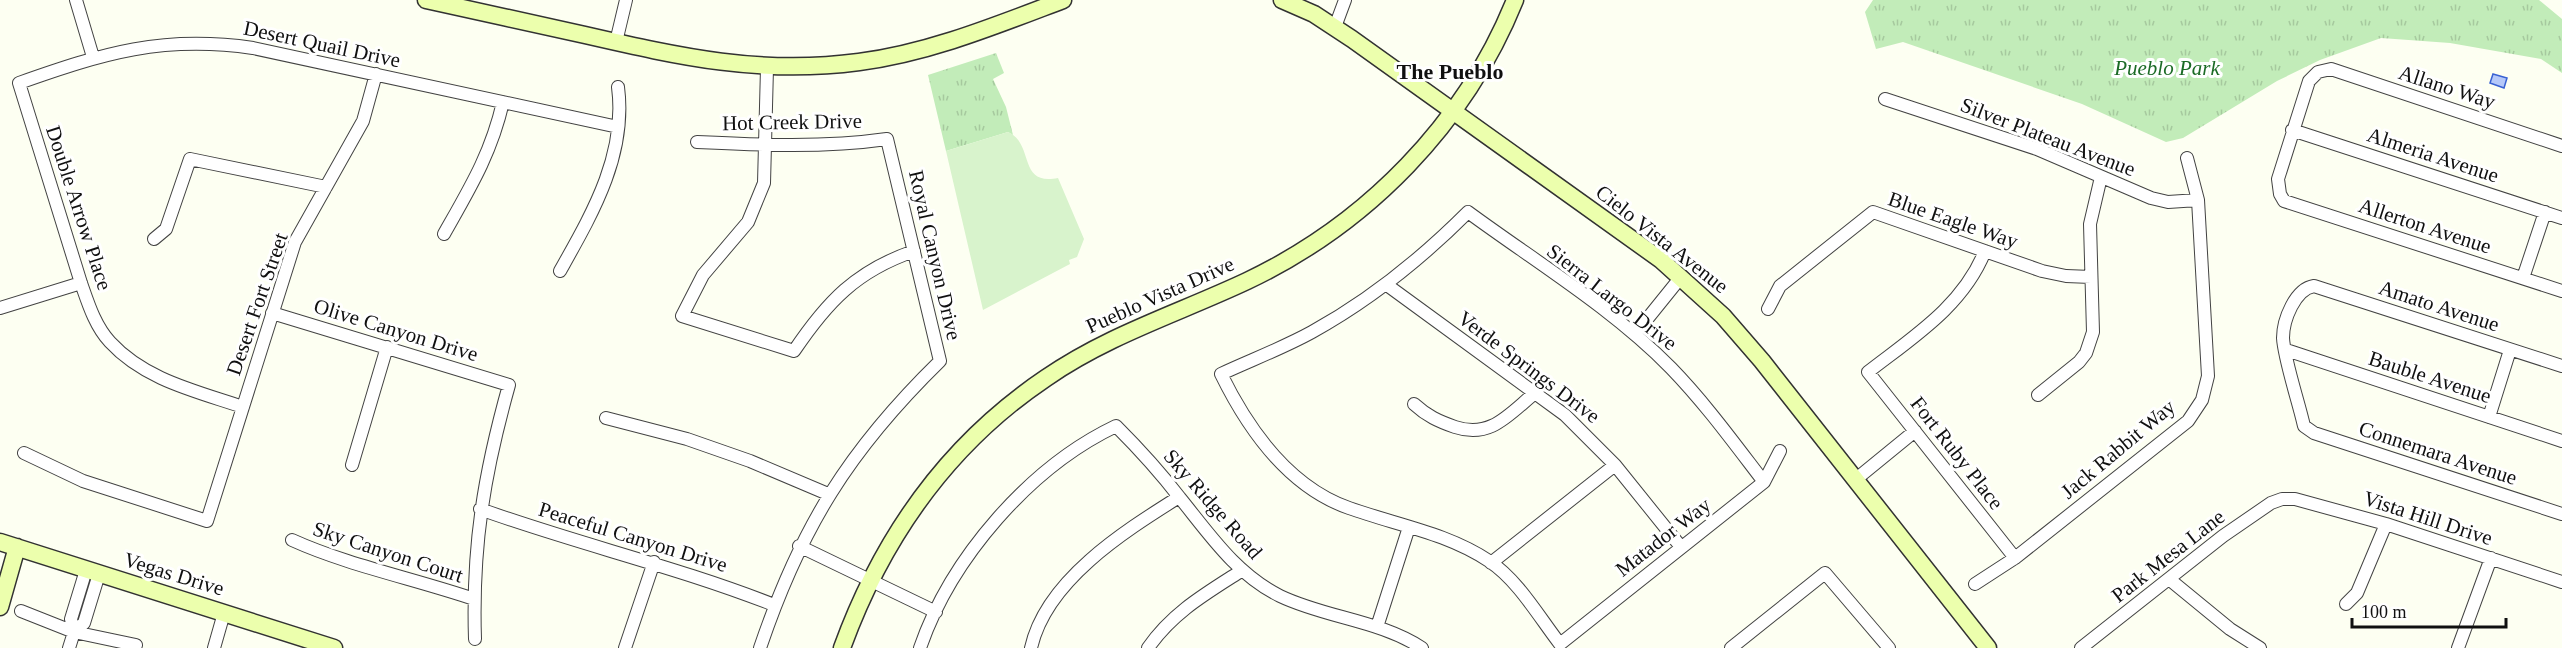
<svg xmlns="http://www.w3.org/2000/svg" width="2562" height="648" font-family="'Times New Roman',serif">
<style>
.park{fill:url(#park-tufts)}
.pitch{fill:#d8f3cc}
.water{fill:#b5c8f9;stroke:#3861d3;stroke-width:1.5}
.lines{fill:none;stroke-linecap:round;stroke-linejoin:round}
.street-casing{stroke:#434343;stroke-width:14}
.secondary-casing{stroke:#323232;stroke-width:19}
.street{stroke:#fff;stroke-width:12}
.secondary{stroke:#ecffad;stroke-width:16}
.labels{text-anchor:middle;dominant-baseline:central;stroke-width:6;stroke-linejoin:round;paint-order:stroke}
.street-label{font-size:21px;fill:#101010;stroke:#fff}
.park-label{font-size:21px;font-style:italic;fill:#1c6b26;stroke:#fff}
.neighbourhood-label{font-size:22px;font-weight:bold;fill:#101010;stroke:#fff}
</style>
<defs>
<pattern id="park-tufts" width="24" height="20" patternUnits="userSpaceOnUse" patternTransform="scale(1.5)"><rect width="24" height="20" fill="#c2ecb9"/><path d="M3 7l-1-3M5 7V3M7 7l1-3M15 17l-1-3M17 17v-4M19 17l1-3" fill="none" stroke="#a6c99e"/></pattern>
</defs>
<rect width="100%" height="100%" fill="#fdfff2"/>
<!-- park -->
<path class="park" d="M1873 0H2539L2562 19V73L2541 59 2450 43 2381 38 2320 60 2277 81 2183 138 2166 142 2082 104 1903 42 1876 49 1865 12Z
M996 53 1004 73 993 79 1006 107 1013 135 1008 132 946 151 928 75Z"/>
<!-- pitch -->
<path class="pitch" d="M1008 132C1035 144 1017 186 1058 178L1084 239 1077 257 1069 260 1070 264 983 310 946 151Z"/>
<!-- water -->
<path class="water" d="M2493 74 2507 78 2504 88 2490 83Z"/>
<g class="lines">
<defs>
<path id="street" d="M76 0 93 57
M1335 27 1345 0
M616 42 626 0
M767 68 764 183 748 222 703 275 682 316 794 351C827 302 856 271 914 251
M1885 99 2037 149 2151 198 2168 202 2198 200
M2292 130 2562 218
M697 142C760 145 824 148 887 139L940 361C849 450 801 527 760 648
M2562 146 2331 69 2318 72 2309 81 2278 179 2280 194 2284 201 2562 291
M444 234C470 188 491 154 503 102
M154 239 166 229 190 159 326 187
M1985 251C1963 306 1913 337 1868 372L2015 558
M560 271C592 214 627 155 618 87
M2523 278 2545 212
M1387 285 1565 415 1615 465 1681 547
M0 308 81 283
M1768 309 1780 286 1873 212 2042 271 2066 276 2091 277
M272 313 509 385C484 474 472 546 475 639
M1635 334 1681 277
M2286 350 2562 441
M2562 366 2314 286C2295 289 2283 320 2283 338 2284 359 2299 403 2304 426L2314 433 2562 514
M2038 395 2079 362 2086 353 2093 332 2090 224 2101 177
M1414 404C1427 416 1438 421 1455 427 1491 439 1509 414 1536 392
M243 407C196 391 145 380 110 342 95 326 88 303 81 283L19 83C104 53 162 35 253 48L618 127
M2489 417 2510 350
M606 418 687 439 750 461 828 494
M24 453 83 481 207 521 295 242 363 121 376 74
M352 465 387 347
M1855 480 1915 431
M1764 482C1734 443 1705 403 1671 368 1612 308 1536 262 1468 212 1421 259 1370 300 1312 332 1283 348 1251 360 1221 374 1248 429 1289 487 1349 508 1397 525 1447 533 1489 561 1518 580 1539 617 1560 644L1764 482 1780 451
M480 509C577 544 678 567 774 605
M292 540C347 565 415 579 474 599
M799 546 936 612
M1491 563 1615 465
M2169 579 2230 629 2260 648
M1975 584 2015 558 2188 421 2202 400 2208 376 2198 200 2187 158
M2346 604 2357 593 2386 524
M21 611 74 632 136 645
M1377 627 1409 527
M74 632 84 623 99 574
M69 648 74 632 71 619 86 570
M214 648 224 613
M625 648 654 562
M920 648C951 558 1030 467 1116 426 1139 449 1160 472 1180 498 1210 535 1236 574 1280 596 1326 618 1379 620 1422 648
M1031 648C1046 580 1125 531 1179 497
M1148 648C1172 613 1205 594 1241 571
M1731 648 1825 573 1889 648
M2081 648 2223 536 2271 503 2282 499H2295L2386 524 2562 582
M2458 648 2491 558"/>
<path id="secondary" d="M426 0C479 12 532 23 585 35 681 57 761 75 859 62 929 53 997 25 1063 0
M1282 0 1314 14 1352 39 1661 260 1723 316 1762 361 1988 648
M0 542 334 648
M0 607 17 547
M842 648C882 538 948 444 1046 378 1108 335 1179 313 1247 281 1367 224 1465 124 1515 0"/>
</defs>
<!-- street casing -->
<use href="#street" class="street-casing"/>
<!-- secondary casing -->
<use href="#secondary" class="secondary-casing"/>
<!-- street -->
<use href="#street" class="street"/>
<!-- secondary -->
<use href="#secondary" class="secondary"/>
</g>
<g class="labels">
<!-- street labels -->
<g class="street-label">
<text transform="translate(322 44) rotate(12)">Desert Quail Drive</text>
<text transform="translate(2447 87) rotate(18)">Allano Way</text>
<text transform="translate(792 122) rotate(-1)">Hot Creek Drive</text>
<text transform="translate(2048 137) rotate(21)">Silver Plateau Avenue</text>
<text transform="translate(2433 155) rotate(18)">Almeria Avenue</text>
<text transform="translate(79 208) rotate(72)">Double Arrow Place</text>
<text transform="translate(1953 220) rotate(19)">Blue Eagle Way</text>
<text transform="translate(2425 226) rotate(18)">Allerton Avenue</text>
<text transform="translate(1662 239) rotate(38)">Cielo Vista Avenue</text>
<text transform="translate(935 255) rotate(77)">Royal Canyon Drive</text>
<text transform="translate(1160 295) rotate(-24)">Pueblo Vista Drive</text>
<text transform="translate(1612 297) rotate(38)">Sierra Largo Drive</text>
<text transform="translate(257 304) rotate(-71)">Desert Fort Street</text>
<text transform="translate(2439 306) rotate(18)">Amato Avenue</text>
<text transform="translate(396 330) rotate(17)">Olive Canyon Drive</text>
<text transform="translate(1529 367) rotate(37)">Verde Springs Drive</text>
<text transform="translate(2430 377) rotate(18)">Bauble Avenue</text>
<text transform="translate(2118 449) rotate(-40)">Jack Rabbit Way</text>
<text transform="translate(1957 453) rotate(52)">Fort Ruby Place</text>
<text transform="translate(2438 453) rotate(18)">Connemara Avenue</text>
<text transform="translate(1213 504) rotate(49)">Sky Ridge Road</text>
<text transform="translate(2428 518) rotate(18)">Vista Hill Drive</text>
<text transform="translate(633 537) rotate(17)">Peaceful Canyon Drive</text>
<text transform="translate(1663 537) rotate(-38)">Matador Way</text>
<text transform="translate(388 552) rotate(18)">Sky Canyon Court</text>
<text transform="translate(2168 556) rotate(-38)">Park Mesa Lane</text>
<text transform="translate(174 574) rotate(17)">Vegas Drive</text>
</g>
<!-- park labels -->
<g class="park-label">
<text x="2167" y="68">Pueblo Park</text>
</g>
<!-- neighbourhood labels -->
<g class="neighbourhood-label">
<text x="1450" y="71">The Pueblo</text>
</g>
</g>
<!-- scale -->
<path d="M2352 618v9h154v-9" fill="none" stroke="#101010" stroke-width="3"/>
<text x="2361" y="618" font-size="18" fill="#101010" stroke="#ffffff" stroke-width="4.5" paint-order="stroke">100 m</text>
</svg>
